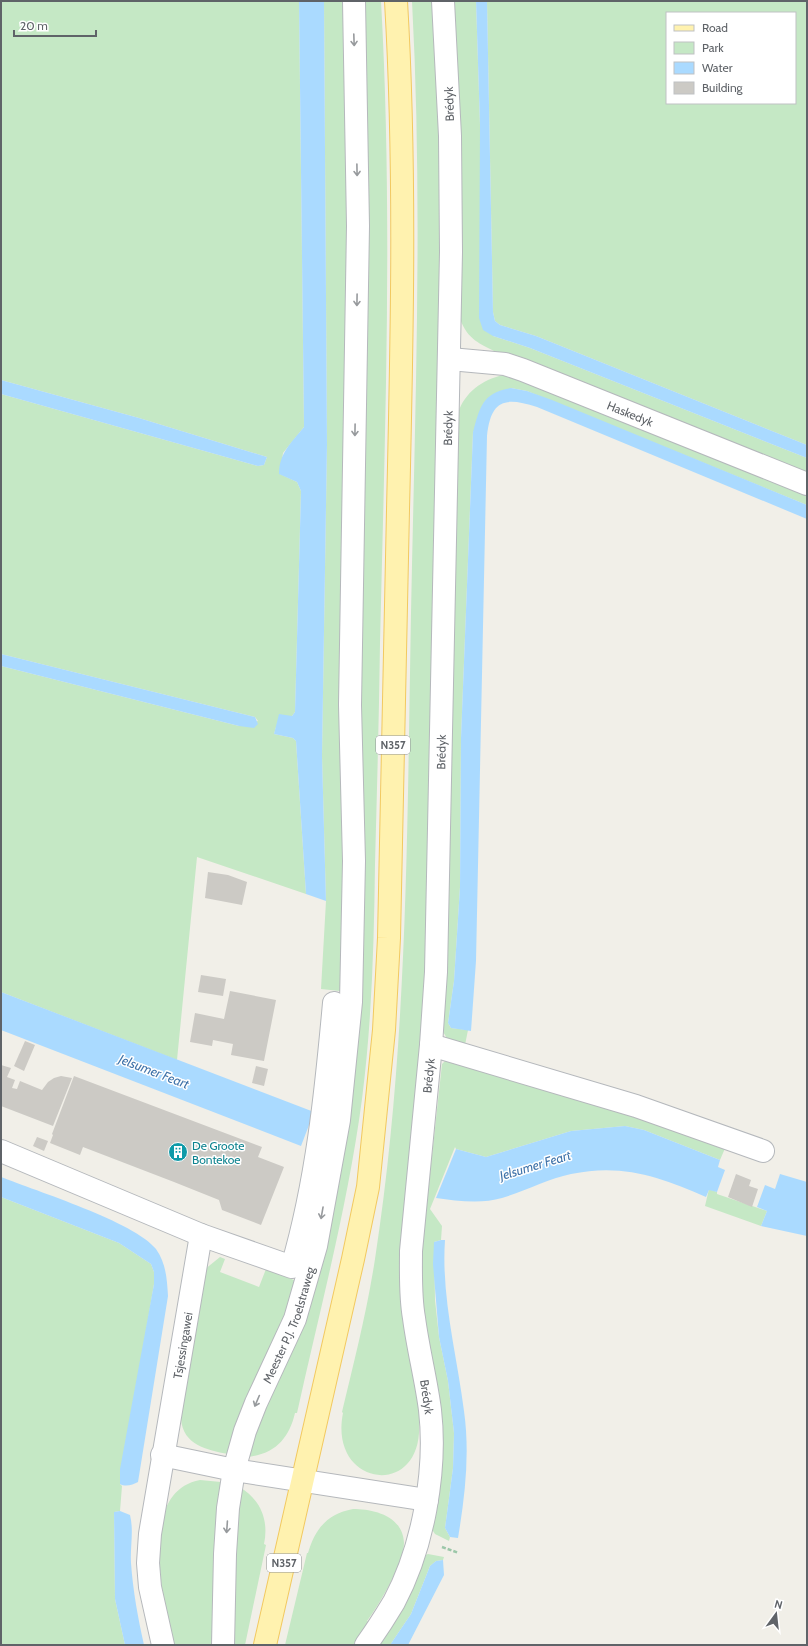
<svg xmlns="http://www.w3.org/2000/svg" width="808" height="1646" viewBox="0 0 808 1646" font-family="Cabin,sans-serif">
  <rect width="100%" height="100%" fill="#f1efe8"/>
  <!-- green -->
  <g fill="#c5e8c5" fill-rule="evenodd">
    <path d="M1 1H299L304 427 283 453 280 474 297 482 301 491 295 712 292 716 276 727 274 734 293 738 296 741 306 894 197 857 177 1060 1 992V666L239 726 258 721 255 717 1 654V394L258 466 264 465 267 457 139 418 1 380Z"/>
    <path d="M324 1H346L349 117 345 814 342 989 340 991 321 989 326 901 322 756 327 444Z"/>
    <path d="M361 1H381C393 215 385 429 380 643 379 717 377 790 375 864 374 942 372 1021 362 1099 348 1205 320 1309 297 1413H295C289 1439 274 1455 246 1457L312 1290 360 819Z"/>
    <path d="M412 1H435L440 136 441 311 424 1018 419 1405 421 1422H419C424 1500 328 1488 343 1413L342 1412C354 1362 367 1311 375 1259 408 1046 407 829 411 613 415 409 423 205 412 1Z"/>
    <path d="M454 1H476L480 125 493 336 530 348 807 458V475L498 353C479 343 468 340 460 319L459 140Z"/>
    <path d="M487 1H807V445L536 336 500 325 495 321 493 312ZM667 13H795V103H667Z"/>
    <path d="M503 375 525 380 807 492V505L527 391 511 388 473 432 461 738 460 887 454 981 448 1023 451 1028 468 1030 465 1045 448 1040 442 1030 458 413C465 392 482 380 503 375Z"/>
    <path d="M447 1059 463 1062 726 1146 720 1160 644 1130 625 1126 571 1131 486 1157 456 1149 455 1147 430 1209 442 1226 441 1240 434 1242 435 1300 439 1337 448 1381 454 1433 453 1468 445 1528 450 1537 449 1541 435 1534 431 1528 422 1266 423 1238 442 1064Z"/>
    <path d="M709 1189 717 1192V1194L767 1211 761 1226 705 1206Z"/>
    <path d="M1 1197 119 1243 151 1264 154 1272V1284L120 1484 122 1486 120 1511 114 1512 115 1599 125 1645H1Z"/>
    <path d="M220 1257 225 1259 220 1272 259 1287 266 1269 299 1282 228 1454C207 1450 183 1445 181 1419L204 1270Z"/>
    <path d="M200 1480 221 1482 216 1645H173C164 1602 136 1492 200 1480Z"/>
    <path d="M239 1487C261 1499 269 1521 264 1544L266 1545 245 1645H230Z"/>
    <path d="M353 1509C374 1509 403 1516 404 1543 404 1563 379 1605 367 1621L369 1622 353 1645H285L307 1553H308C315 1529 327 1514 353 1509Z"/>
    <path d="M428 1554 444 1557 443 1560 436 1561 430 1566 411 1614 390 1645H377L423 1556Z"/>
  </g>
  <!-- water -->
  <g fill="#aadaff">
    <path d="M299 1H324L327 444 322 756 326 901 306 894 296 741 293 738 274 734 279 714 292 716 295 712 301 491 297 482 279 474C279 453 292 442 304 427Z"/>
    <path d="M476 1H487L493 312 495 321 500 325 536 336 807 445V458L530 348 493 336 483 330 479 318 480 125Z"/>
    <path d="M1 380 139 418 267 457 264 465 258 466 1 394Z"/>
    <path d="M511 388 527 391 552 400 807 505V519L537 407C505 397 491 399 487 436L476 961 471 1031 451 1028 448 1023 454 981 460 887 461 738 473 432C480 407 482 393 511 388Z"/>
    <path d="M1 654 255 717 258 724 254 728 239 726 1 666Z"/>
    <path d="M1 992 314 1112 301 1146 1 1030Z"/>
    <path d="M625 1126 644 1130 720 1160 718 1167 725 1170 717 1192 709 1190 706 1197C661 1177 622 1163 571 1174 548 1179 525 1191 502 1198 482 1204 457 1201 436 1198L456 1149 486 1157 571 1131Z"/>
    <path d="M780 1174 807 1182V1236L761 1226 767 1211 757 1207 765 1185 775 1189Z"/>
    <path d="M1 1177C36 1191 135 1222 156 1249 166 1263 167 1279 168 1296L138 1482C133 1485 125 1487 120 1484V1469L154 1284V1272L151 1264 119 1243 1 1197Z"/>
    <path d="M441 1240H445C441 1297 457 1355 464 1411 470 1454 465 1496 458 1538L450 1537 445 1528 453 1468 454 1433 448 1381 439 1337 433 1264 434 1242Z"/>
    <path d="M120 1511 130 1515C134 1531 130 1547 131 1563 133 1591 138 1618 144 1645H125L115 1599 114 1512Z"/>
    <path d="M443 1560 444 1575 408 1645H390L411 1614 430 1566 436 1561Z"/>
  </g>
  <!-- building -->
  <g fill="#cccac5">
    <path d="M208 872 228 875 247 882 242 905 205 898Z"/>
    <path d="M201 975 226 979 223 996 198 992Z"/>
    <path d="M230 991 276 1000 264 1061 231 1055 233 1044 213 1040 212 1046 190 1042 195 1013 224 1019Z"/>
    <path d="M25 1041 35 1045 24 1071 14 1066Z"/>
    <path d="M1 1065 11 1068 7 1077 15 1080 12 1088 17 1089 20 1081 42 1090 48 1082 54 1078 61 1076 72 1078 53 1126 1 1106Z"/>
    <path d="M256 1066 268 1069 264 1086 252 1083Z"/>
    <path d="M74 1076 262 1147 258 1157 284 1167 261 1225 222 1210 219 1200 174 1182 83 1147 80 1155 50 1143 53 1135 52 1134Z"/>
    <path d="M37 1137 48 1141 44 1151 33 1146Z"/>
    <path d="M736 1174 751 1180 749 1186 758 1189 752 1207 728 1197Z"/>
  </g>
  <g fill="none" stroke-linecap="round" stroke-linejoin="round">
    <!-- minor casing -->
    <g stroke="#b5b8bc" stroke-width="24">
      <g id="minor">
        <path id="s1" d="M450 359 505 364 523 370 807 484"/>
        <path d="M431 1045 636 1106 763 1151"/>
        <path d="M1 1151 201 1235 292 1267C317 1181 326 1092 334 1003"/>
        <path d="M162 1455 234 1470 427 1500"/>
        <path id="s2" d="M163 1645 150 1587 148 1563 150 1534 201 1235"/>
        <path id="s3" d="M223 1645 225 1554 228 1508 234 1470 245 1431 256 1403 295 1319 316 1246 339 1120 351 1002 354 861 350 705 358 226 354 1"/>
        <path id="s4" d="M366 1645C376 1631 385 1617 394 1602 423 1548 437 1471 430 1410 426 1379 418 1349 414 1318 410 1296 411 1273 411 1251L431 1045 436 972 451 252 450 136 443 1"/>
      </g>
    </g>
    <!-- major casing -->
    <g stroke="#f2c960" stroke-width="24">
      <path id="major" d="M265 1645 353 1259 368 1187 384 1030 389 938C392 795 395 653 398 510 402 340 406 170 396 1"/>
    </g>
    <!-- path -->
    <path stroke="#9cc7a9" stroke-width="2.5" stroke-dasharray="4 2" stroke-linecap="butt" d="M442 1547 459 1553"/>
    <!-- minor -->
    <use href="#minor" stroke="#fff" stroke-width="22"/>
    <!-- major -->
    <use href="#major" stroke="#fff2af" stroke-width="22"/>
  </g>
  <!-- one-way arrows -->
  <defs><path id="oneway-shaft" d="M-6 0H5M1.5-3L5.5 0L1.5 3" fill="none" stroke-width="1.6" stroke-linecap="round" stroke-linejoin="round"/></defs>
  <g stroke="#979a9d">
    <use href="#oneway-shaft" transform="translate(354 40) rotate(88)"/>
    <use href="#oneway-shaft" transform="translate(357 170) rotate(89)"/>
    <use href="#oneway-shaft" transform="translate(357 300) rotate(91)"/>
    <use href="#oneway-shaft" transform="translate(355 430) rotate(91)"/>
    <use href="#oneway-shaft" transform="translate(322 1213) rotate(100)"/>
    <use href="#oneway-shaft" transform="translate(257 1401) rotate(113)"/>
    <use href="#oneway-shaft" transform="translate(227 1527) rotate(94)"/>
  </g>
  <!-- icons -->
  <defs>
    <g id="building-disc" transform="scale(1)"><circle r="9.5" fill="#0f9aa8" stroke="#fff"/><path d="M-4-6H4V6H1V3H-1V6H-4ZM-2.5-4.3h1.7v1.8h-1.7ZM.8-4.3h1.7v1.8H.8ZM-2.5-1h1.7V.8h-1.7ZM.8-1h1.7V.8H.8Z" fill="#fff"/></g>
  </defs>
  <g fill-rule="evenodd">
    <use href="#building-disc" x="178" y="1152"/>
  </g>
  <g text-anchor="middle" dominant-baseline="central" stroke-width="3" stroke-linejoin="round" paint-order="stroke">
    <!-- shield labels -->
    <g fill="#fff" stroke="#8f9295" stroke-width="1">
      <rect x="376" y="736" width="34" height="18" rx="3"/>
      <rect x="267" y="1554" width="34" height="18" rx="3"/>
    </g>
    <g font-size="11" font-weight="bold" fill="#5f6368">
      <text x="393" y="745">N357</text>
      <text x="284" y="1563">N357</text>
    </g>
    <!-- street labels -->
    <g font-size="12" fill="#5f6368" stroke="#fff">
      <text transform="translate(449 104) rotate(-92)">Brédyk</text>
      <text stroke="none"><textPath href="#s1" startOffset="190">Haskedyk</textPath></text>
      <text stroke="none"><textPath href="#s4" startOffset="1234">Brédyk</textPath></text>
      <text stroke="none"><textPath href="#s4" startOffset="910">Brédyk</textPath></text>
      <text stroke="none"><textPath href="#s4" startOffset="586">Brédyk</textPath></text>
      <text stroke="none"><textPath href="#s3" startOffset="331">Meester P.J. Troelstraweg</textPath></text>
      <text stroke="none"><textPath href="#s2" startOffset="304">Tsjessingawei</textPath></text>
      <text transform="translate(427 1397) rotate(82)">Brédyk</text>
    </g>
    <!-- culture labels -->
    <g font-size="12" fill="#0d838f" stroke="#fff" text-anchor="start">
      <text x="192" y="1145">De Groote<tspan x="192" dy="14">Bontekoe</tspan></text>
    </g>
    <!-- water labels -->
    <g font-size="13" font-style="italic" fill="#4174aa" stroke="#fff">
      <text transform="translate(154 1071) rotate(21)">Jelsumer Feart</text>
      <text transform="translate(535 1165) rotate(-17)">Jelsumer Feart</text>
    </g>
  </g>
  <!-- border -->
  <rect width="808" height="1646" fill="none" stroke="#5f6368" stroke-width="4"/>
  <!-- legend -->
  <rect x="666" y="12" width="130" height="92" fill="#ffffff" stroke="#bfc1c3"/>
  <rect x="674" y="25" width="20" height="6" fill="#fff2af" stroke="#bfc1c3"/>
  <text x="702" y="32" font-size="12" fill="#5f6368">Road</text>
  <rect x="674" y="42" width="20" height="12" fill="#c5e8c5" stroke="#bfc1c3"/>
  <text x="702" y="52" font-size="12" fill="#5f6368">Park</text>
  <rect x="674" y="62" width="20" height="12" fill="#aadaff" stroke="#bfc1c3"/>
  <text x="702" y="72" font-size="12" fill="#5f6368">Water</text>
  <rect x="674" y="82" width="20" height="12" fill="#cccac5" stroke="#bfc1c3"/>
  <text x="702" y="92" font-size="12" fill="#5f6368">Building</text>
  <!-- north arrow -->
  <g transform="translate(776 1614) rotate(15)" stroke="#ffffff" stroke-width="3" paint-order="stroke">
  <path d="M0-3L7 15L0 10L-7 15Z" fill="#5f6368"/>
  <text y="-6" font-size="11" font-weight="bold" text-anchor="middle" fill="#5f6368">N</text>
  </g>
  <!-- scale -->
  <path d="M14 30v6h82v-6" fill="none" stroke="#5f6368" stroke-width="2"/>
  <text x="20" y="30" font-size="12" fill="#5f6368" stroke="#ffffff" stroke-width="3" paint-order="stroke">20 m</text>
</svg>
